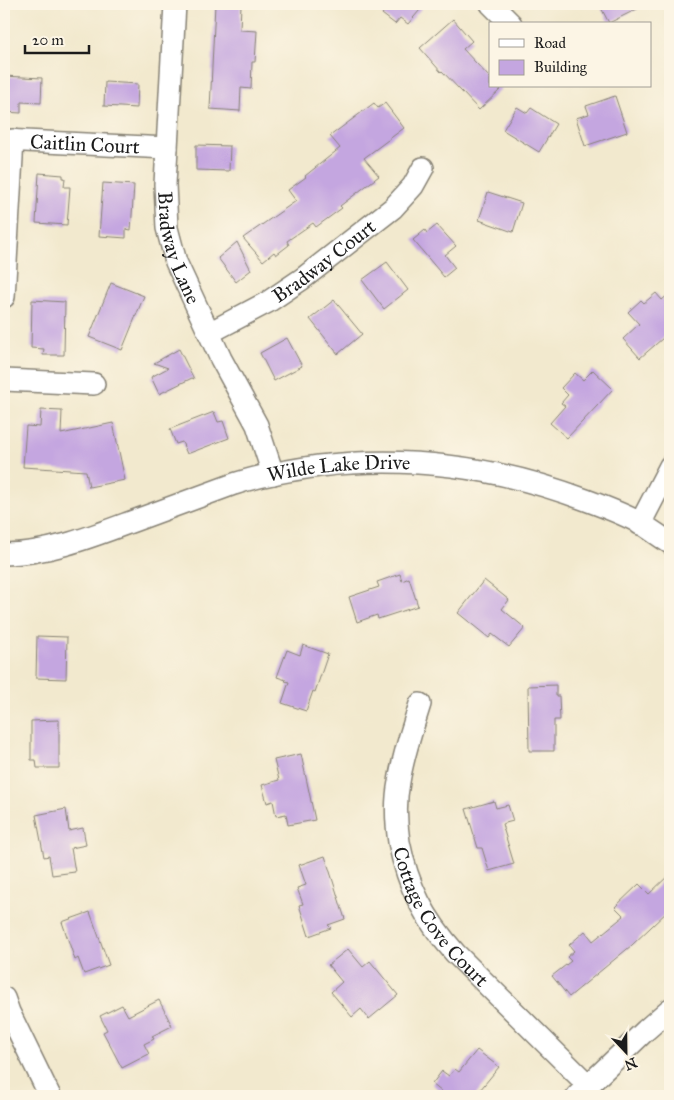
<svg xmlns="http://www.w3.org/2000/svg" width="674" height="1100" viewBox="0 0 674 1100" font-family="'IM FELL Great Primer',serif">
  <rect width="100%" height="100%" fill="#fcf5e5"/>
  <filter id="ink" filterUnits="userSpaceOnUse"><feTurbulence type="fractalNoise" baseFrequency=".02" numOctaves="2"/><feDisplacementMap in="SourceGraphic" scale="10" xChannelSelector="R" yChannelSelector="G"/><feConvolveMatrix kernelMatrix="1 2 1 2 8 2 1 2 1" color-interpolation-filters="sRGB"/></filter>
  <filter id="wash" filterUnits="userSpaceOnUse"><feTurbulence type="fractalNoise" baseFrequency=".0096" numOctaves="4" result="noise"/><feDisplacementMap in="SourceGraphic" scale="20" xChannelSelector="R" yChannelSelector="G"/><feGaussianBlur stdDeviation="1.12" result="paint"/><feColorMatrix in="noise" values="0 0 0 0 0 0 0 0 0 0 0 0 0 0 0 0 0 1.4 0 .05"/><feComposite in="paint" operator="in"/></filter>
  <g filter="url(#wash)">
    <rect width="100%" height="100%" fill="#f2e9ce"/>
    <g id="blocks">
      <!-- building -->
      <g fill="#c4a6e0">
        <path d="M215 4H241L240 30 257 31 255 62H252L251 89 241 88 240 111 210 109Z"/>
        <path d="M382 4H425L408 24 400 18 395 24 382 14 387 8Z"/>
        <path d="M599 4H647L609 23Z"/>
        <path d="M453 19 472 41 463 49 490 78V86H498L501 89 479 110 442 71 441 72 420 48Z"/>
        <path d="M4 76 42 78 41 103 21 102V113L4 112Z"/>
        <path d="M105 82 138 84 137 108 104 106Z"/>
        <path d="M615 96 627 132 585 146 576 118 589 114 586 106Z"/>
        <path d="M374 103 378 108 385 103 404 128 364 158 379 176 340 206 342 208 316 227 313 223 287 241 289 245 276 255 274 252 263 261 243 238 296 201 288 190 306 177 305 176 340 148 330 136Z"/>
        <path d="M517 107 527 113 531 108 556 124 539 152 503 130Z"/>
        <path d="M196 145 230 146 229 171 196 170Z"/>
        <path d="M39 173 63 175V178H65L64 187H70L67 225 36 223Z"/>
        <path d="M103 183 134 185 131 230 126 229V238L99 236Z"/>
        <path d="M488 192 522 203 513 232 479 220Z"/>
        <path d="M437 225 456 246 445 255 455 268 444 277 413 240 425 230 427 233Z"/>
        <path d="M237 242 251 270 236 282 218 258Z"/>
        <path d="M387 262 408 290 384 309 362 280Z"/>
        <path d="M111 283 144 296 122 350 89 337Z"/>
        <path d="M656 293 662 300 670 293V332L640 358 623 339 639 324 628 312 641 300 644 303Z"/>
        <path d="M32 300 65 302 64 355H43L44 349 31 348Z"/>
        <path d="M334 300 362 334 338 354 310 319Z"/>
        <path d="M287 338 302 366 274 381 260 353Z"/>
        <path d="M179 349 194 379 192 378 159 394 151 377 168 368 154 363Z"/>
        <path d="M593 370 613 389 567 438 550 423 565 406 561 403 568 395 561 388 575 373 583 380Z"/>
        <path d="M41 410 62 411 61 434 113 423 125 480 89 487 86 471 23 467 26 426 40 427Z"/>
        <path d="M214 412 218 422 223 421 229 438 187 454 182 442 176 444 170 429Z"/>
        <path d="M400 574 402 581 409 578 418 606 378 619 377 615 357 622 349 597 379 587 377 582Z"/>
        <path d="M484 580 509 600 502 609 525 628 509 647 492 634 489 638 458 613Z"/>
        <path d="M37 636 67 637 66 679 36 678Z"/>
        <path d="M303 645 328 654 315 692 313 691 306 711 282 703 289 682 285 681 286 680 277 677 287 650 300 655Z"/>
        <path d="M556 685V696H559L560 720H554V751H529L528 686Z"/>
        <path d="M59 720V768H37L36 760H31V721Z"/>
        <path d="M301 754 315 820 288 825 286 814 276 816 273 801 267 803 262 785 279 780 274 760Z"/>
        <path d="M494 801 496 808 508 805 513 821 502 824 514 864 489 871 482 848H478L466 809Z"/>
        <path d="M66 809 69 831 83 828 86 845 71 848 75 872 52 875 49 856 44 857 36 815Z"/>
        <path d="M325 856 345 919 328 925 331 928 309 936 299 905 303 904 297 888 306 885 299 865Z"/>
        <path d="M670 874V909L632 945 569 997 552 976 571 961 567 957 574 951 569 945 585 931 593 941 624 916 615 907 639 884 649 894Z"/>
        <path d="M90 912 109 965 84 974 78 958 75 960 62 922Z"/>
        <path d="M348 949 363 967 370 961 398 995 369 1019 361 1009 352 1017 331 992 342 982 328 965Z"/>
        <path d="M159 1000 172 1026 152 1036 154 1039 144 1044 149 1054 122 1068 103 1032 107 1030 100 1016 122 1005 128 1016Z"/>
        <path d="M477 1050 499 1067 475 1096H447L432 1084 442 1071 449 1076 455 1069 459 1072Z"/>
      </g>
    </g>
  </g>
  <g filter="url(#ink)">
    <use href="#blocks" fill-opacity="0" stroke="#878275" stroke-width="1"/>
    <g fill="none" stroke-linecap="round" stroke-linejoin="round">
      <!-- minor casing -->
      <g stroke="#878275" stroke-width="24">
        <g id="minor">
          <path id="s1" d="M175 4 165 184 167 228 176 262 221 359 257 425 273 474"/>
          <path d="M491 4 511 24"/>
          <path id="s2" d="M4 140 167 148"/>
          <path d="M4 297 13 140"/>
          <path id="s3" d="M209 333 268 302 302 279 393 208 413 186 423 168"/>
          <path d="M4 380 94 384"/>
          <path d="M640 524 670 466"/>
          <path id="s4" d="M4 554C46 554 88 538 128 523 163 510 199 497 234 484 261 475 290 470 319 466 412 455 499 467 586 500 605 507 624 514 642 524 651 530 661 537 670 543"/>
          <path id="s5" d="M420 704C412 730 403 755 399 782 395 802 396 822 399 842 408 888 425 919 455 953L588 1085"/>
          <path d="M4 998 9 1012 50 1096"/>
          <path d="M577 1096 646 1030 670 1009"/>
        </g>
      </g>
      <!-- minor -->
      <use href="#minor" stroke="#fff" stroke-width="21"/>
    </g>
  </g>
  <g text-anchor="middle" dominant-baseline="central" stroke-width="4" stroke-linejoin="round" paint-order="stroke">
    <!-- street labels -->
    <g font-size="20" fill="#1c1c1c" stroke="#fcf5e5">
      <text stroke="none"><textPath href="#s2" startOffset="81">Caitlin Court</textPath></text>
      <text stroke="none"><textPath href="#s1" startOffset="246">Bradway Lane</textPath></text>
      <text stroke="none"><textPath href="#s3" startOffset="136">Bradway Court</textPath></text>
      <text stroke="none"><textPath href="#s4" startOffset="348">Wilde Lake Drive</textPath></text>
      <text stroke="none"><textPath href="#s5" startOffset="228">Cottage Cove Court</textPath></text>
    </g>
  </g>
  <!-- margin -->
  <rect width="674" height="1100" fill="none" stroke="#fcf5e5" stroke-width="20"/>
  <!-- legend -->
  <rect x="489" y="22" width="162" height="65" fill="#fcf5e5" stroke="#a29e95"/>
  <rect x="499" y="39" width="25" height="8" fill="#ffffff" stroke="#a29e95"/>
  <text x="534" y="48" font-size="15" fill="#1c1c1c">Road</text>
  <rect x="499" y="60" width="25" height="15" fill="#c4a6e0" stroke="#a29e95"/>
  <text x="534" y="72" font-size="15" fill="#1c1c1c">Building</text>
  <!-- north arrow -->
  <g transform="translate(626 1052) rotate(158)" stroke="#fcf5e5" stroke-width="4" paint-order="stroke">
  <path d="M0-4L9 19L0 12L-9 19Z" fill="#1c1c1c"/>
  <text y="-8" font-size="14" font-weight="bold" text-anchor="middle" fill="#1c1c1c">N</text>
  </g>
  <!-- scale -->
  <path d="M25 45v8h64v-8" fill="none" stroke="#1c1c1c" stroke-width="2.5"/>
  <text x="32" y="45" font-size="15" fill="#1c1c1c" stroke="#fcf5e5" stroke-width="4" paint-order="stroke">20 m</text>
</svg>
